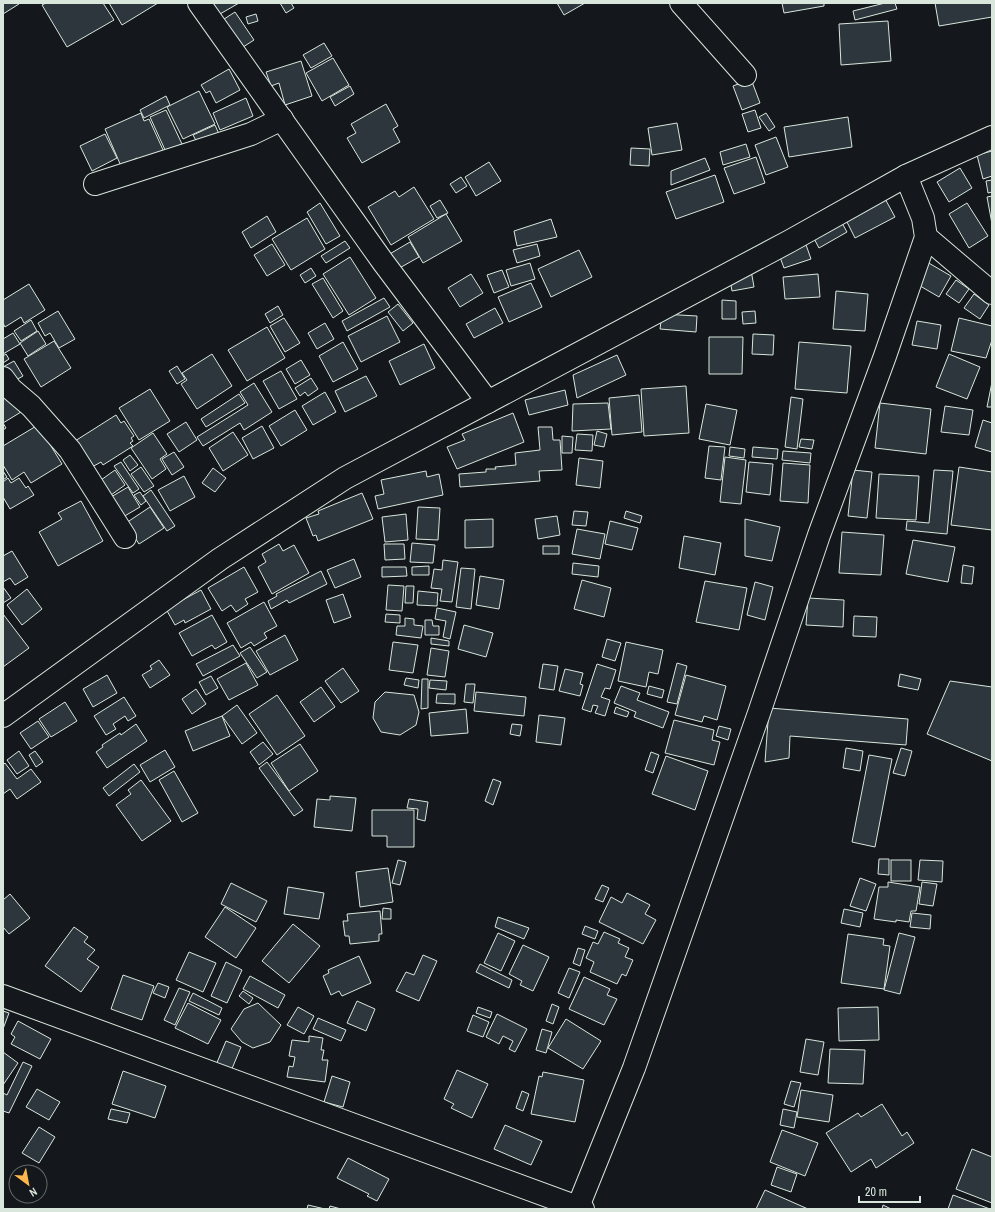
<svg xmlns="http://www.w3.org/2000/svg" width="995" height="1212" viewBox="0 0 995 1212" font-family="'Archivo Narrow',sans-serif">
  <rect width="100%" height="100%" fill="#14181c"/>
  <!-- building -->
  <g fill="#2c363c" stroke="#d8e6dc">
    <path d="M3 3H18L19 4 3 14Z"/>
    <path d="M46 3H103L114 20 67 47 42 5Z"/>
    <path d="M109 3H158L122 25Z"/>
    <path d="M213 3H239L220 14Z"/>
    <path d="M280 3H291L294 8 286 13Z"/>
    <path d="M557 3H585L564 15Z"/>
    <path d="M782 3H824V6L784 13Z"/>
    <path d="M885 3H895L897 9 855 20 853 11Z"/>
    <path d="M935 3H992V17L939 26Z"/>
    <path d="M235 12 254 40 240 49 221 21Z"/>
    <path d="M256 14 258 21 248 24 246 17Z"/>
    <path d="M888 21 891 61 841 65 839 24Z"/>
    <path d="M324 43 332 56 311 68 303 55Z"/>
    <path d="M333 58 349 85 322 101 306 73Z"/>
    <path d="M301 61 312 96 285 105 279 83 271 86 266 72Z"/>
    <path d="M229 69 240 90 216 103 210 91 206 93 201 85Z"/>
    <path d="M751 79 760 103 742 110 733 86Z"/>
    <path d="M350 86 354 94 335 106 330 97Z"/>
    <path d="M199 91 215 124 183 139 167 107Z"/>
    <path d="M166 96 170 105 144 118 140 110Z"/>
    <path d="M246 98 253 116 220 130 213 113Z"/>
    <path d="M386 104 398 126 393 129 400 142 362 163 347 138 356 133 351 124Z"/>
    <path d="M166 110 182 144 166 152 150 117Z"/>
    <path d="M755 110 761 128 748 132 742 114Z"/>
    <path d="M141 113 144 121 149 119 164 152 139 163 137 158 121 166 105 129Z"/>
    <path d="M766 113 775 127 769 131 759 117Z"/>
    <path d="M848 117 852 147 789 157 784 127Z"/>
    <path d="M677 123 682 150 652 155 648 128Z"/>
    <path d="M215 125 219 134 198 144 193 135Z"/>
    <path d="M105 134 117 158 92 171 80 146Z"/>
    <path d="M776 137 788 167 766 175 755 145Z"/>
    <path d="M746 144 750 157 723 165 720 152Z"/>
    <path d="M631 148 650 149 649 166 630 165Z"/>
    <path d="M992 151V176L983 179 977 155Z"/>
    <path d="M756 157 765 183 734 194 724 168Z"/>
    <path d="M705 158 710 170 671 185V171Z"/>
    <path d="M489 162 501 181 476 196 465 177Z"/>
    <path d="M960 168 972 188 949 202 937 182Z"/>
    <path d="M715 175 724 202 676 219 666 192Z"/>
    <path d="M461 177 467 186 456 193 450 184Z"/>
    <path d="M992 180V192L988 193 986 181Z"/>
    <path d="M414 187 434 219 391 245 368 207 395 191 399 197Z"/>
    <path d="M883 195 895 217 855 238 844 216Z"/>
    <path d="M992 196V224L987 197Z"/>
    <path d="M440 200 448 213 437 218 430 206Z"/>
    <path d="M320 203 340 236 326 244 307 212Z"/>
    <path d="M967 203 988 236 969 248 949 214Z"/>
    <path d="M446 214 462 241 423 263 408 237Z"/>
    <path d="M267 216 276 232 251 248 242 232Z"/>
    <path d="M838 216 847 232 819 248 810 231Z"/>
    <path d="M307 218 325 249 291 270 272 239Z"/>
    <path d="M551 219 557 237 517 246 514 231Z"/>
    <path d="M804 239 811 259 784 268 777 249Z"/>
    <path d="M345 241 350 248 326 263 321 256Z"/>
    <path d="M410 242 419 257 396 270 388 255Z"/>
    <path d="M272 244 285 265 267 276 254 255Z"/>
    <path d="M537 244 540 256 517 263 513 250Z"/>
    <path d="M579 250 592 277 551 297 538 269Z"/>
    <path d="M350 257 376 298 349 315 323 274Z"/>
    <path d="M927 262 951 276 939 297 915 283Z"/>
    <path d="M530 263 535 279 511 286 506 270Z"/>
    <path d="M311 268 316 276 305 283 300 275Z"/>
    <path d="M502 270 509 287 494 293 487 275Z"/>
    <path d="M751 270 754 287 732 291 729 274Z"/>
    <path d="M471 274 483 293 460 307 448 288Z"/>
    <path d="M818 274 820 297 785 299 783 277Z"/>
    <path d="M323 278 343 311 333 318 312 284Z"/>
    <path d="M956 280 969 289 959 303 946 294Z"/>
    <path d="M531 283 542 307 509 322 498 297Z"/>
    <path d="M29 284 45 310 24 323 21 317 5 327 3 323V300Z"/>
    <path d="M836 291 868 294 865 331 833 329Z"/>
    <path d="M974 294 989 305 980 319 964 308Z"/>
    <path d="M384 298 390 307 347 331 342 321Z"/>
    <path d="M722 300 736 301V319H722Z"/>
    <path d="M398 304 413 323 403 331 388 312Z"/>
    <path d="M278 306 283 315 270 323 265 314Z"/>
    <path d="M495 308 503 323 474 338 466 324Z"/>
    <path d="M58 311 75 339 59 348 50 333 45 336 38 323Z"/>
    <path d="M755 311 756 323 743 324 742 312Z"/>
    <path d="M662 314 697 316 696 332 660 329Z"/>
    <path d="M387 316 400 342 361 362 348 336Z"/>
    <path d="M284 318 300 343 285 352 270 326Z"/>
    <path d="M959 318 992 326V340L986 358 951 351Z"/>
    <path d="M31 320 37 331 21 341 14 331Z"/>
    <path d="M917 321 941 325 937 349 912 345Z"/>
    <path d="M325 323 334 339 317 349 308 333Z"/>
    <path d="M267 327 285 358 247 381 228 350Z"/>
    <path d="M38 331 46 344 28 356 20 343Z"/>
    <path d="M13 333 20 344 3 354V339Z"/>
    <path d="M753 334 774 335 773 355 752 354Z"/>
    <path d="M709 337H743L742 374H709Z"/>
    <path d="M54 341 71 368 41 387 24 359Z"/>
    <path d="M343 342 358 369 333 382 319 356Z"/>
    <path d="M799 342 851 346 847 393 795 389Z"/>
    <path d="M424 344 435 368 400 385 389 361Z"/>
    <path d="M6 354 9 359 3 363V356Z"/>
    <path d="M212 354 232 386 197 409 181 384 187 380 182 373Z"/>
    <path d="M949 354 980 367 967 399 936 387Z"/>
    <path d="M617 355 626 375 577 398 573 375Z"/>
    <path d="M301 360 310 375 295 384 286 369Z"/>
    <path d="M14 361 23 376 11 383 3 369V367Z"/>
    <path d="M177 366 185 379 177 384 169 371Z"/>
    <path d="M281 371 297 399 279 409 263 381Z"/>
    <path d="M366 376 377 396 345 412 335 391Z"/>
    <path d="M311 378 318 389 308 396 305 392 300 396 295 388Z"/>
    <path d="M992 382V407H987Z"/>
    <path d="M3 383 21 412 3 423 6 428 3 430Z"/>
    <path d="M254 383 272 412 244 430 240 423 203 446 197 437 248 405 240 392Z"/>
    <path d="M686 386 689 433 644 436 641 389Z"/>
    <path d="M150 389 170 421 139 440 119 408Z"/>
    <path d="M565 390 568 405 529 415 525 400Z"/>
    <path d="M325 392 336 412 313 425 302 406Z"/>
    <path d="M239 394 245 403 206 427 201 419Z"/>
    <path d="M639 395 642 432 612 435 609 398Z"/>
    <path d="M791 397 803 399 797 449 785 447Z"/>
    <path d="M608 403 611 429 572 431 573 404Z"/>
    <path d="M880 403 931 409 926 454 875 448Z"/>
    <path d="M706 404 737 410 730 445 699 439Z"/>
    <path d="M945 406 973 410 969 435 941 432Z"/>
    <path d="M295 410 307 430 281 446 269 426Z"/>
    <path d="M513 413 524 442 457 469 447 447 465 440 462 434Z"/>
    <path d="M116 415 121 423 124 421 134 436 131 438 133 441 130 443 133 446 103 465 101 462 92 467 75 441Z"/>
    <path d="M983 420 992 423V452L975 447Z"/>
    <path d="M186 422 197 440 179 452 167 434Z"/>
    <path d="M38 425 62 464 31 483 24 472 12 480 3 465V446Z"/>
    <path d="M262 426 274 448 253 459 242 438Z"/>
    <path d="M538 427H552L553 440H560L562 470 539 471 540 481 460 487 459 474 486 472V469H496L495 467 516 465 515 453 540 450Z"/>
    <path d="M597 431 607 434 604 447 594 445Z"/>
    <path d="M233 432 248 455 223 471 209 448Z"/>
    <path d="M153 433 167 454 160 459 166 469 152 479 131 448Z"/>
    <path d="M577 434 593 435 592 451 575 450Z"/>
    <path d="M562 436 573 437 572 453H562Z"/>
    <path d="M801 439 814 440 812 449 799 447Z"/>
    <path d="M709 446 725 447 721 480 705 478Z"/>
    <path d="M730 447 745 449 744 458 729 456Z"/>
    <path d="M753 447 778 449 777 459 752 457Z"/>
    <path d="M783 451 811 453 810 463 782 460Z"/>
    <path d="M174 452 184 467 172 475 162 459Z"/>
    <path d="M130 455 138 465 130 471 123 460Z"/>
    <path d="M725 457 746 460 741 504 720 502Z"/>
    <path d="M579 458 603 461 600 488 576 485Z"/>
    <path d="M121 462 139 489 133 493 114 466Z"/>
    <path d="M749 462 773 464 770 495 746 492Z"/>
    <path d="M783 463 810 465 808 503 780 501Z"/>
    <path d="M141 467 154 486 144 492 131 474Z"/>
    <path d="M959 467 992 472V530L951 525Z"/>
    <path d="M213 468 226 478 215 492 202 483Z"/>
    <path d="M115 470 125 485 111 495 101 480Z"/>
    <path d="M853 470 872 472 867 518 848 516Z"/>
    <path d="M934 470 953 471 947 534 906 530 907 521 929 523Z"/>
    <path d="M3 471 7 477 3 480Z"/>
    <path d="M426 471 427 477 439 474 443 495 378 509 375 496 384 494 381 480Z"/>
    <path d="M879 474 919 476 916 520 876 518Z"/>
    <path d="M184 476 195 497 170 511 158 490Z"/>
    <path d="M8 478 11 483 19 478 26 488 28 486 34 495 10 509 3 497V482Z"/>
    <path d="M128 487 140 507 123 517 111 497Z"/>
    <path d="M151 490 175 526 167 531 143 496Z"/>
    <path d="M140 492 146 501 141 505 134 495Z"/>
    <path d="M362 493 373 519 318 541 316 535 313 536 306 518 319 514 318 511Z"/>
    <path d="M81 501 103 541 58 566 39 532 62 519 58 513Z"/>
    <path d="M150 507 164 528 139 544 126 523Z"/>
    <path d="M418 507 440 508 438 540 416 539Z"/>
    <path d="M574 511 588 512 586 526 572 525Z"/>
    <path d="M626 511 642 516 640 523 624 518Z"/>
    <path d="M406 514 408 540 385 542 382 517Z"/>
    <path d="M557 516 560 535 538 539 535 519Z"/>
    <path d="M493 519V547L465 548V520Z"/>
    <path d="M745 519 780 527 772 561 745 556Z"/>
    <path d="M610 521 638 528 632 550 605 544Z"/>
    <path d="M577 529 605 534 600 559 572 554Z"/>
    <path d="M842 532 884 535 881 575 839 573Z"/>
    <path d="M684 536 721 543 715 575 679 568Z"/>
    <path d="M913 540 955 547 948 582 906 574Z"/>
    <path d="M412 543 435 545 433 563 410 562Z"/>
    <path d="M279 544 283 551 294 545 309 573 272 594 258 567 266 562 262 554Z"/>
    <path d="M384 544H404L405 559 385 560Z"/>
    <rect x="543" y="546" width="16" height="8"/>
    <path d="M12 551 28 577 15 585 10 578 3 582V556Z"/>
    <path d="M354 559 361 577 335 588 327 570Z"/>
    <path d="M443 560 458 562 452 602 440 601 442 589 431 588 434 569 442 570Z"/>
    <path d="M573 563 599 566 598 577 572 574Z"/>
    <path d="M963 565 974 567 972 584 961 583Z"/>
    <path d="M429 566V575H412V567Z"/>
    <path d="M244 567 258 592 245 599 248 604 236 612 231 605 222 611 208 588Z"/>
    <path d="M382 567H406L407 576 382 577Z"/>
    <path d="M461 568 475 569 471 609 456 607Z"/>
    <path d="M321 571 327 584 289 603 287 600 271 609 268 601 277 596 276 594Z"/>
    <path d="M480 576 504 580 499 609 476 605Z"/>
    <path d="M582 580 611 588 604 617 574 609Z"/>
    <path d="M705 581 747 588 739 630 696 622Z"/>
    <path d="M755 582 773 587 765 620 747 615Z"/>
    <path d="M388 585 404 586 402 611 386 610Z"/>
    <path d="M406 586H414L413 603H405Z"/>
    <path d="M3 587 11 598 3 603Z"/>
    <path d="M27 589 42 609 22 625 7 605Z"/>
    <path d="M201 590 211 609 185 623 184 620 175 625 166 609Z"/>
    <path d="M418 591 438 593 437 606 417 605Z"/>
    <path d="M343 594 351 617 334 623 326 600Z"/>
    <path d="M808 598 844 600 843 627 806 625Z"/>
    <path d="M264 602 277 626 264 633 267 638 254 646 251 642 241 648 227 623Z"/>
    <path d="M437 608 456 612 450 639 443 637 446 621 435 619Z"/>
    <path d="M3 614 29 648 3 667Z"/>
    <path d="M386 614 400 615V623L385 622Z"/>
    <path d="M212 615 227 642 215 649 212 645 192 656 179 633Z"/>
    <path d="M854 616 877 617 876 637 853 636Z"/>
    <path d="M405 618 414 619V625L423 626 421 638 396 635 397 626H405Z"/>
    <path d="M425 620H432L433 626H439V635H425Z"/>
    <path d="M464 625 493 633 486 657 458 649Z"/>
    <path d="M285 635 298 660 270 675 256 651Z"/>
    <path d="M431 638 449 641V646L431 644Z"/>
    <path d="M607 639 621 643 615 661 602 657Z"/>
    <path d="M393 642 418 645 413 673 389 670Z"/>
    <path d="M626 642 663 650 658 674 649 672 646 687 618 681Z"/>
    <path d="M233 645 240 656 203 676 196 664Z"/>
    <path d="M250 647 267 672 257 678 240 653Z"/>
    <path d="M431 648 449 651 445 677 427 675Z"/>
    <path d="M159 660 170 675 150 688 142 675 152 669 150 666Z"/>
    <path d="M246 663 258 685 229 700 217 679Z"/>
    <path d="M677 663 687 666 677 704 667 702Z"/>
    <path d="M543 664 558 666 554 690 539 688Z"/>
    <path d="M597 664 616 670 610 689 605 688 601 697 610 700 605 716 595 713 598 706 593 705 591 712 582 709Z"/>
    <path d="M343 668 359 691 341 703 325 681Z"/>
    <path d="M565 669 583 673 580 684 583 685 580 696 559 691Z"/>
    <path d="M900 674 921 679 918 690 898 686Z"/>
    <path d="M107 675 117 693 93 707 83 689Z"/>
    <path d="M686 675 726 686 717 720 704 716 702 722 675 715Z"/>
    <path d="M211 676 218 688 206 695 199 682Z"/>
    <path d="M406 678 419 680 418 688 404 685Z"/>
    <path d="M422 679H428V708L421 709Z"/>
    <path d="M430 680 447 681 446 690 429 688Z"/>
    <path d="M950 681 992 687V761L927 734Z"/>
    <path d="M466 684H475L473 703 464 702Z"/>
    <path d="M621 686 640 693 637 700 669 712 663 728 634 717 636 712 614 703Z"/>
    <path d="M649 686 664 690 662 698 647 694Z"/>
    <path d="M321 687 335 707 314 722 300 702Z"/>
    <path d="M196 689 206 704 192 714 182 699Z"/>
    <path d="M385 692 414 695 419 712 416 725 400 735 381 732 373 718 375 702Z"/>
    <path d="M476 692 526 697 524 716 474 711Z"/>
    <path d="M437 694H455V704L436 703Z"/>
    <path d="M277 695 305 736 277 755 249 714Z"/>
    <path d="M124 697 136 716 128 721 125 716 113 724 116 729 106 735 94 716Z"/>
    <path d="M65 702 77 721 51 737 39 719Z"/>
    <path d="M237 705 257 733 242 744 222 716Z"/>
    <path d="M616 707 629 712 627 717 614 713Z"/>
    <path d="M769 708 908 719 906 745 790 736 789 758 765 762Z"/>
    <path d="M466 709 468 733 431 736 429 713Z"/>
    <path d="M539 715 565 718 561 745 536 742Z"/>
    <path d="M222 716 230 736 193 751 185 731Z"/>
    <path d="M674 720 714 730 712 740 720 742 714 765 665 753Z"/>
    <path d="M38 721 49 737 31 749 20 733Z"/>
    <path d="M136 724 147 741 107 768 96 752 103 747 102 745 120 733 121 735Z"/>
    <path d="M512 724 522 725 520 736 510 734Z"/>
    <path d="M719 726 731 729 728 740 716 736Z"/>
    <path d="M263 742 273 754 259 765 250 752Z"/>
    <path d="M300 744 318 771 289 791 271 763Z"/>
    <path d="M846 748 863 751 860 771 843 768Z"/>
    <path d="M901 748 912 751 905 776 893 773Z"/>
    <path d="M165 750 175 767 150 782 140 765Z"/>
    <path d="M19 751 29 766 17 774 7 760Z"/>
    <path d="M35 751 43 762 36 767 29 755Z"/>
    <path d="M651 752 659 755 653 773 645 770Z"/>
    <path d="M869 755 892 759 875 847 852 842Z"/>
    <path d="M666 756 708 771 695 810 652 794Z"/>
    <path d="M267 762 303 810 294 816 259 768Z"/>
    <path d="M5 763 17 779 31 769 41 782 17 799 10 789 3 794V765Z"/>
    <path d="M134 764 140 772 109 796 103 788Z"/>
    <path d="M174 771 198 813 182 822 159 780Z"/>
    <path d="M493 779 501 782 493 805 485 801Z"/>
    <path d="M141 780 171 821 142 841 116 805 131 794 128 790Z"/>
    <path d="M330 796 356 798 352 831 314 827 317 799 330 800Z"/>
    <path d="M409 799 428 802 425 821 417 819 418 809 407 808Z"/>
    <path d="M372 810H414V847H387V836H372Z"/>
    <path d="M879 859H889V875L878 874Z"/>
    <path d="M398 860 406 862 400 885 392 883Z"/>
    <rect x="891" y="860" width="20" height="21"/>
    <path d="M920 860 943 861 942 882 918 880Z"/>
    <path d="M388 868 393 902 360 907 356 872Z"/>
    <path d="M860 878 876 884 866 911 850 906Z"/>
    <path d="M888 882 920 887 916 911H911L909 922 896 920V922L874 919 879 887H888Z"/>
    <path d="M922 882 937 884 933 906 919 904Z"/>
    <path d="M231 883 267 901 256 922 221 904Z"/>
    <path d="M602 885 609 888 603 902 595 899Z"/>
    <path d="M288 887 324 893 319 919 284 914Z"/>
    <path d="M627 893 650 905 645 914 656 920 643 944 599 922 611 897 622 903Z"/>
    <path d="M10 894 30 918 9 934 3 927V900Z"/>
    <path d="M225 907 256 928 236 958 205 937Z"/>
    <path d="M383 908 391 909V919H382Z"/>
    <path d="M844 909 863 913 860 927 841 923Z"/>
    <path d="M380 911 382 934H379V941L350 944 349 936H345L343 921H348L347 914Z"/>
    <path d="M912 913 931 915 930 929 910 927Z"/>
    <path d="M498 917 529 928 524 939 495 927Z"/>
    <path d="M293 924 320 946 289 983 262 961Z"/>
    <path d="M585 926 598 931 595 939 582 934Z"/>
    <path d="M74 927 88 937 84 942 95 950 87 959 99 967 81 992 45 966Z"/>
    <path d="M604 932 620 939 618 943 629 948 625 957 633 960 626 976 622 974 617 984 590 972 594 962 586 958 593 942 598 944Z"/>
    <path d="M498 933 515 941 501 971 484 963Z"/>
    <path d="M899 933 915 937 900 994 884 990Z"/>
    <path d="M848 934 884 939 883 945 890 946 884 989 841 983Z"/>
    <path d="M523 945 549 957 533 991 520 985 522 981 509 974Z"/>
    <path d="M578 948 585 950 580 966 573 963Z"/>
    <path d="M189 952 216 963 203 992 176 980Z"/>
    <path d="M423 955 437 961 419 1001 396 991 406 972 414 975Z"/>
    <path d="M359 956 371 983 342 996 339 991 331 995 323 976 329 973 328 970Z"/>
    <path d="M226 962 242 970 227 1003 211 996Z"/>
    <path d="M480 964 512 980 509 988 476 972Z"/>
    <path d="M569 968 580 972 569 998 558 993Z"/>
    <path d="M123 975 154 986 142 1020 111 1009Z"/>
    <path d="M250 976 285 995 278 1008 243 989Z"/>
    <path d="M584 977 610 989 607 995 617 999 604 1025 569 1009Z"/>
    <path d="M158 983 169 987 165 998 153 993Z"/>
    <path d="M179 988 190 992 175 1025 164 1020Z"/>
    <path d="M243 991 253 998 249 1004 239 996Z"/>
    <path d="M193 993 222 1008 219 1015 189 1001Z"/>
    <path d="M357 1001 375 1009 366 1031 347 1023Z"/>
    <path d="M188 1003 221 1020 208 1044 175 1028Z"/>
    <path d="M258 1003 281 1025 270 1042 253 1048 242 1042 231 1029 244 1009Z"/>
    <path d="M552 1004 559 1007 553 1024 546 1021Z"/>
    <path d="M298 1007 314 1016 304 1034 287 1025Z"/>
    <path d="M478 1007 492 1012 490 1018 476 1013Z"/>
    <path d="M878 1007 879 1040 839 1041 838 1008Z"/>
    <path d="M3 1011 9 1013 3 1029Z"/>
    <path d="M497 1014 527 1029 515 1052 509 1049 513 1041 503 1036 499 1044 486 1037Z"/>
    <path d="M473 1015 489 1022 483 1037 467 1031Z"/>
    <path d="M318 1018 346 1030 341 1041 313 1029Z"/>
    <path d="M566 1019 601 1041 583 1069 548 1048Z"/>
    <path d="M18 1021 51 1039 40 1059 11 1044 15 1037 11 1034Z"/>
    <path d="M542 1029 552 1032 546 1053 536 1050Z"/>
    <path d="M309 1036 323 1038 321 1050H324L322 1060H328L325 1082 287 1077 289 1066 293 1067 295 1057 289 1056 292 1040 309 1042Z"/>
    <path d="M806 1039 824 1042 818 1075 800 1072Z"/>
    <path d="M226 1041 241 1047 231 1071 216 1065Z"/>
    <path d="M830 1049 865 1050 863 1084 828 1083Z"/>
    <path d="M3 1052 18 1063 3 1085Z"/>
    <path d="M23 1062 32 1066 9 1113 3 1111V1093L7 1095Z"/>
    <path d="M457 1070 488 1084 472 1118 451 1108 454 1104 444 1099Z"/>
    <path d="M123 1071 166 1086 155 1118 112 1104Z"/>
    <path d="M543 1072 584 1080 575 1122 531 1114 539 1076 542 1077Z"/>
    <path d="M332 1076 350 1082 343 1107 324 1102Z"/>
    <path d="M791 1081 801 1083 794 1107 784 1104Z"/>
    <path d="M37 1089 60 1102 49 1120 26 1107Z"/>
    <path d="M801 1090 833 1095 829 1122 797 1117Z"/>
    <path d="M522 1091 529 1094 523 1111 516 1108Z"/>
    <path d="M882 1104 902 1136 907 1132 914 1143 876 1168 871 1159 851 1172 826 1133 858 1113 861 1117Z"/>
    <path d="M111 1109 130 1113 127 1123 108 1119Z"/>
    <path d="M783 1109 797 1112 794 1128 780 1125Z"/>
    <path d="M505 1125 542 1141 531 1165 494 1149Z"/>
    <path d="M39 1127 55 1137 39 1163 22 1153Z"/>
    <path d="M782 1130 818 1143 805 1176 770 1162Z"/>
    <path d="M972 1149 992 1157V1203L956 1189Z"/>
    <path d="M348 1158 389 1179 377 1201 367 1196 369 1194 337 1178Z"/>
    <path d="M777 1167 797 1174 791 1192 771 1185Z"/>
    <path d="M765 1190 808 1209H756Z"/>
    <path d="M953 1195 990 1209H948Z"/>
    <path d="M308 1205 325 1209H307Z"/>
    <path d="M883 1205 891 1209H882Z"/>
    <path d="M330 1206 341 1209H329Z"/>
  </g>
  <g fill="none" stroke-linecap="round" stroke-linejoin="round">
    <!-- minor casing -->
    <g stroke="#d8e6dc" stroke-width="24">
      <g id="minor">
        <path d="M199 3 383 262 488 402"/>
        <path d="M681 3 745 75"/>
        <path d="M95 184 251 134 282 119"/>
        <path d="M926 237 992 293"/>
        <path d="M3 378 11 389 31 406 70 450 125 537"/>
        <path d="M3 996 583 1209"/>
        <path d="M578 1207 634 1068 759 713 819 535 885 356 926 237 923 218 906 176"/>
      </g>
    </g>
    <!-- major casing -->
    <g stroke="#d8e6dc" stroke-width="24">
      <path id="major" d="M3 716 220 559 345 478 790 241 906 176 992 137"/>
    </g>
    <!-- minor -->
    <use href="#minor" stroke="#14181c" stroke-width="22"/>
    <!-- major -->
    <use href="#major" stroke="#14181c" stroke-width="22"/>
  </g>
  <!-- border -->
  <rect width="995" height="1212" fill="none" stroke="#d8e6dc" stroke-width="8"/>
  <!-- north arrow -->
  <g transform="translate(28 1184) rotate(148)"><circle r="19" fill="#14181c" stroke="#626a69"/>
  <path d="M0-3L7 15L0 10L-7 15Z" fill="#ffb74d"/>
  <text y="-6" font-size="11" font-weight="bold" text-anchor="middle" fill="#d8e6dc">N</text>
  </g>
  <!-- scale -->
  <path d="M859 1196v6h61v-6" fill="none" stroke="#d8e6dc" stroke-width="2"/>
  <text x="865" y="1196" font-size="12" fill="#d8e6dc" stroke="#14181c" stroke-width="3" paint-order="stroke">20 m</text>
</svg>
